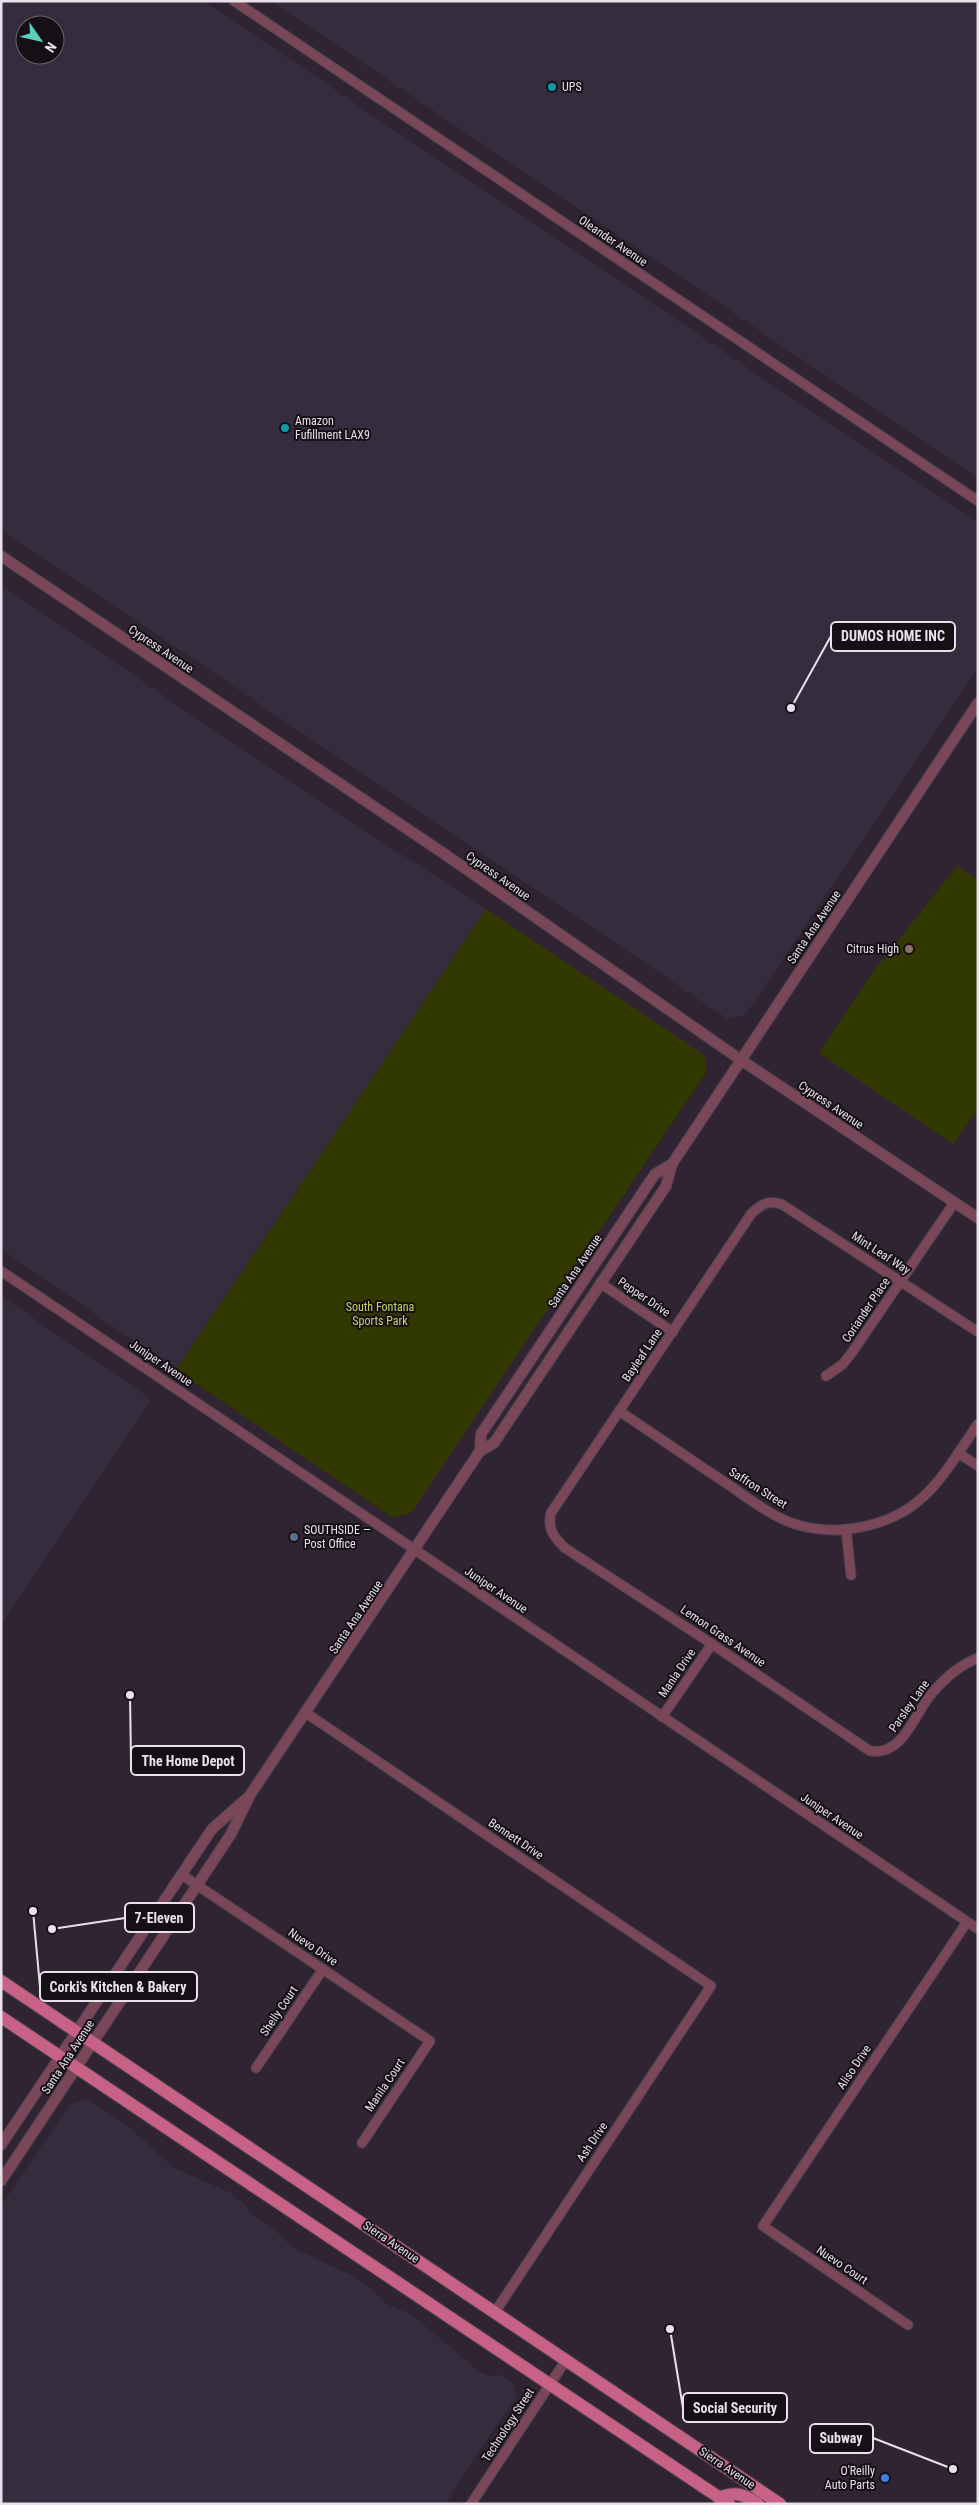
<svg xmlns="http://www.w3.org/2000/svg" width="979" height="2505" viewBox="0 0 979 2505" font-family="'Roboto Condensed',sans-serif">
  <rect width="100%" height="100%" fill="#312432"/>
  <!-- industrial -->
  <g fill="#332d3e" fill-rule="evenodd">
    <path d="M1 1H203L978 523V668L745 1015 728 1019 1 530ZM25 25H55V55H25Z"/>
    <path d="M271 1H978V478Z"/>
    <path d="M1 585 293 784 486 909 176 1370 1 1249Z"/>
    <path d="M1 1296 151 1399 1 1625Z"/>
    <path d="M88 2099 127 2125 174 2168 231 2193 244 2204 252 2214 277 2232 292 2247 354 2277 368 2286 386 2304 408 2313 423 2324 477 2370 489 2376 501 2375 513 2383 516 2397 467 2469 446 2504H1V2206L69 2105Z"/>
  </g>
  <!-- green -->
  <g fill="#313800">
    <path d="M957 866 978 880V1109L953 1144 819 1053 873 972Z"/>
    <path d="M486 909 704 1055 707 1071 411 1513 393 1518 176 1370Z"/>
  </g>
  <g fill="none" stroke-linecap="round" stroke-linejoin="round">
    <!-- minor casing -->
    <g stroke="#4e424f" stroke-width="11">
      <g id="minor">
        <path d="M234 1 978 501"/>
        <path d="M1 1271 978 1929"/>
        <path d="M600 1283 673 1332"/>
        <path d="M978 1332 783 1205C770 1199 761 1204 751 1214L551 1513C547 1529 554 1537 565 1548L712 1644 870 1751C904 1756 914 1714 932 1693 945 1678 960 1665 978 1658"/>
        <path d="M826 1376 843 1364 853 1351 954 1203"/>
        <path d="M619 1411C654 1434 688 1458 723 1481 747 1497 771 1517 798 1525 840 1537 892 1526 923 1497 945 1477 961 1448 978 1424"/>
        <path d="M958 1453 978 1466"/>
        <path d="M846 1529 851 1575"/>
        <path d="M306 1713 711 1986 495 2312"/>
        <path d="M662 1717 712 1644"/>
        <path d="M182 1875 430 2041 362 2143"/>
        <path d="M256 2068 323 1969"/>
        <path d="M908 2325 763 2226 967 1922"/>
        <path d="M471 2504 566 2360"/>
      </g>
    </g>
    <!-- tertiary casing -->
    <g stroke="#4e424f" stroke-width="12">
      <g id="tertiary">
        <path d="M1 556 443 853 741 1060 978 1218"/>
        <path d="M480 1451 481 1434 655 1174 672 1164"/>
        <path d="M1 2145 212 1829 246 1799"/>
        <path d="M1 2181 231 1834 250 1795 480 1451 494 1443 666 1186 672 1164 978 703"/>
      </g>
    </g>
    <!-- primary casing -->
    <g stroke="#4e424f" stroke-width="14">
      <g id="primary">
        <path d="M1 1981 780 2504"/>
        <path d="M1 2017C243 2179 486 2342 729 2504"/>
        <path d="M719 2498C736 2491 743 2494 758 2504"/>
      </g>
    </g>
    <!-- minor -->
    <use href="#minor" stroke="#794758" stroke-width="9"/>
    <!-- tertiary -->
    <use href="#tertiary" stroke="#794758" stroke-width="10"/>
    <!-- primary -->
    <use href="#primary" stroke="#c76185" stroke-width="12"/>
  </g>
  <!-- markers -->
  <g fill="#0f9aa8" stroke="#151016" stroke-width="2">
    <circle cx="552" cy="87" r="5"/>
    <circle cx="285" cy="428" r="5"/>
  </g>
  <circle fill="#8d6e63" stroke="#151016" stroke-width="2" cx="909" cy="949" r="5"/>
  <circle fill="#5c6f8a" stroke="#151016" stroke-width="2" cx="294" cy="1537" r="5"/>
  <circle fill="#3f7fe0" stroke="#151016" stroke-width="2" cx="885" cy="2478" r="5"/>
  <g text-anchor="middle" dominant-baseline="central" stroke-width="4" stroke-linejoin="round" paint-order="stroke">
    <!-- poi labels -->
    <g font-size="12" fill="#e9e1ea" stroke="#151016" text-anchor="start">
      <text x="562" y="87">UPS</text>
      <text x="295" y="421">Amazon<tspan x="295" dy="14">Fufillment LAX9</tspan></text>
      <text x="899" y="949" text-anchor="end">Citrus High</text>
      <text x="304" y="1530">SOUTHSIDE —<tspan x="304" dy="14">Post Office</tspan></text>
      <text x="875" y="2471" text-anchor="end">O'Reilly<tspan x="875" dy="14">Auto Parts</tspan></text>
    </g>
    <!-- street labels -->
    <g font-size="12" fill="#e9e1ea" stroke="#151016">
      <text transform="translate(613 241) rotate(34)">Oleander Avenue</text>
      <text transform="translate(161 649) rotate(34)">Cypress Avenue</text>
      <text transform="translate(498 876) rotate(35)">Cypress Avenue</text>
      <text transform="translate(814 927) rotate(-56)">Santa Ana Avenue</text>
      <text transform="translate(831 1105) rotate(34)">Cypress Avenue</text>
      <text transform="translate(881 1253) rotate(33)">Mint Leaf Way</text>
      <text transform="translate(575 1271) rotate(-56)">Santa Ana Avenue</text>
      <text transform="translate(644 1297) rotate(34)">Pepper Drive</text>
      <text transform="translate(866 1310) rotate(-56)">Coriander Place</text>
      <text transform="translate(642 1355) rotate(-56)">Bayleaf Lane</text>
      <text transform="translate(161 1363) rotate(34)">Juniper Avenue</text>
      <text transform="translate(758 1488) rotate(32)">Saffron Street</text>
      <text transform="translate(496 1590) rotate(34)">Juniper Avenue</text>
      <text transform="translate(356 1617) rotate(-56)">Santa Ana Avenue</text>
      <text transform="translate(723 1636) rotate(34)">Lemon Grass Avenue</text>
      <text transform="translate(677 1673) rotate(-56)">Manla Drive</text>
      <text transform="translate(909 1706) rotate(-55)">Parsley Lane</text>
      <text transform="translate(832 1816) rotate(34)">Juniper Avenue</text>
      <text transform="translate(516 1839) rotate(34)">Bennett Drive</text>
      <text transform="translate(313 1947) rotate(34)">Nuevo Drive</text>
      <text transform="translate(279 2011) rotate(-56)">Shelly Court</text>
      <text transform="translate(68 2057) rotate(-57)">Santa Ana Avenue</text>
      <text transform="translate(854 2067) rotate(-56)">Aliso Drive</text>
      <text transform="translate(385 2085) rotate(-56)">Manila Court</text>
      <text transform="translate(592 2142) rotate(-56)">Ash Drive</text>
      <text transform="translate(391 2242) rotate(34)">Sierra Avenue</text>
      <text transform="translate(842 2265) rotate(34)">Nuevo Court</text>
      <text transform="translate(508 2425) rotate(-57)">Technology Street</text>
      <text transform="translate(727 2468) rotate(34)">Sierra Avenue</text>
    </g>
    <!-- park labels -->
    <g font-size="12" fill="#c5d66f" stroke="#151016">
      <text x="380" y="1307">South Fontana<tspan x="380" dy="14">Sports Park</tspan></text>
    </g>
  </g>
  <!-- callouts -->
  <path fill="none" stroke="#e9e1ea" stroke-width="2" d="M791 708L831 636M130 1695L131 1761M52 1929L125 1918M33 1911L40 1987M670 2329L683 2408M953 2469L873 2438"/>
  <g fill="#e9e1ea" stroke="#151016" stroke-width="2">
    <circle cx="791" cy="708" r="5"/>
    <circle cx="130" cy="1695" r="5"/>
    <circle cx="52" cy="1929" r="5"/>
    <circle cx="33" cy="1911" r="5"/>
    <circle cx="670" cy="2329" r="5"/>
    <circle cx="953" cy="2469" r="5"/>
  </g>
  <g fill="#151016" stroke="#e9e1ea" stroke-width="2">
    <rect x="831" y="622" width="124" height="29" rx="5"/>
    <rect x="131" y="1746" width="113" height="29" rx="5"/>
    <rect x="125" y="1903" width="69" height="29" rx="5"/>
    <rect x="40" y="1972" width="157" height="29" rx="5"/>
    <rect x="683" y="2393" width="104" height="29" rx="5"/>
    <rect x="810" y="2424" width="63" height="29" rx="5"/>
  </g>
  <g font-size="14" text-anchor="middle" font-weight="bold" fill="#e9e1ea">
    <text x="893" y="641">DUMOS HOME INC</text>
    <text x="188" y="1766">The Home Depot</text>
    <text x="159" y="1923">7-Eleven</text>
    <text x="118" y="1992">Corki's Kitchen &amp; Bakery</text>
    <text x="735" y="2413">Social Security</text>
    <text x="841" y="2443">Subway</text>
  </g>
  <!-- border -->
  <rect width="979" height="2505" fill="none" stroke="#e9e1ea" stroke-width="5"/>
  <!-- north arrow -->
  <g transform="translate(40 40) rotate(124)"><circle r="24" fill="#151016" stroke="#6a646b"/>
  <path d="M0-4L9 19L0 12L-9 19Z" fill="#5acebd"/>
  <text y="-8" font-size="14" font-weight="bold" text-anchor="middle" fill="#e9e1ea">N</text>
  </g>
</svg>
